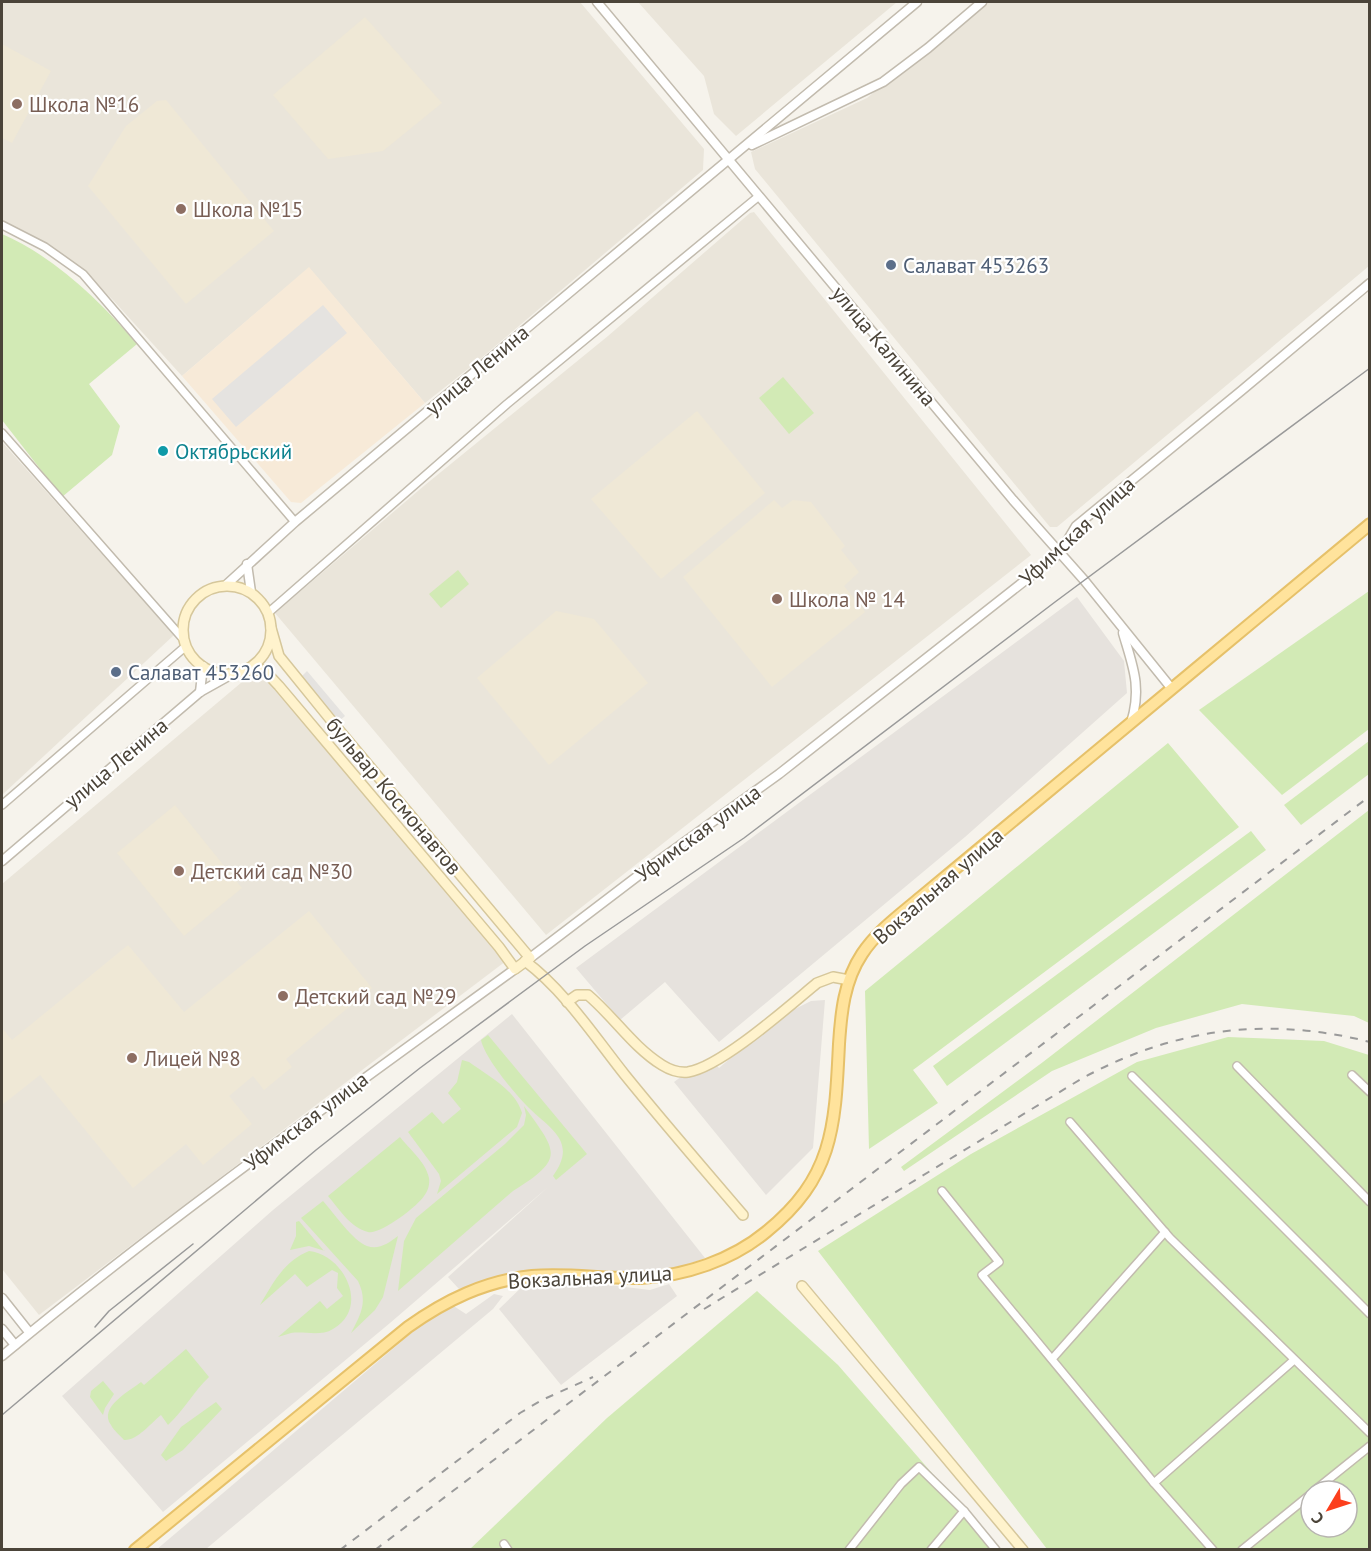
<svg xmlns="http://www.w3.org/2000/svg" width="1371" height="1551" viewBox="0 0 1371 1551" font-family="'PT Sans',sans-serif">
  <rect width="100%" height="100%" fill="#f6f3ec"/>
  <!-- residential -->
  <g fill="#eae5da">
    <path d="M2 2H580L704 149 703 170 473 365 425 403 309 268 182 376 112 299 81 270 2 222Z"/>
    <path d="M638 2H897L736 136 714 114 704 76Z"/>
    <path d="M982 2H1369V266L1057 527H1050L755 169 751 152 867 98Z"/>
    <path d="M754 212 1031 555 546 935 275 613 425 485 608 336 750 213Z"/>
    <path d="M2 442 174 635 2 795Z"/>
    <path d="M267 680 506 961 39 1315 2 1269V884L242 682Z"/>
  </g>
  <!-- commercial -->
  <path fill="#f7ead8" d="M309 267 425 403 301 503 291 502 182 376Z"/>
  <!-- industrial -->
  <g fill="#e6e2dd">
    <path d="M1077 597 1124 661 1127 693 965 837 719 1042 665 982 620 1020 576 968Z"/>
    <path d="M825 1000 813 1148 766 1195 674 1082 694 1067 711 1059 719 1068 779 1017 811 1001Z"/>
    <path d="M512 1014 705 1258 667 1272 639 1273 559 1270 509 1274 459 1289 448 1277 548 1187 390 1323 163 1512 62 1396 273 1210Z"/>
    <path d="M576 1281 650 1290 669 1284 677 1296 561 1385 499 1309 524 1285Z"/>
    <path d="M494 1294 503 1296 493 1309 206 1549 156 1550 435 1313 452 1305 466 1314Z"/>
  </g>
  <!-- education -->
  <g fill="#efe8d6">
    <path d="M365 17 442 103 383 151 328 159 273 95Z"/>
    <path d="M2 44 51 71 12 143 2 138Z"/>
    <path d="M166 100 274 231 186 304 88 186 126 126 157 101Z"/>
    <path d="M697 411 765 493 661 579 591 499Z"/>
    <path d="M774 500 782 508 793 500 811 502 845 546 841 550 859 572 844 586 865 612 772 687 683 577Z"/>
    <path d="M556 611 594 619 648 683 549 765 477 678Z"/>
    <path d="M175 805 242 888 184 936 117 853Z"/>
    <path d="M309 911 372 988 286 1059 292 1067 264 1090 253 1076 229 1096 252 1124 203 1165 186 1144 133 1188 40 1075 2 1105V1028L12 1040 128 945 184 1012Z"/>
  </g>
  <!-- green -->
  <g fill="#d2eab5" fill-rule="evenodd">
    <path d="M2 234C55 257 100 301 137 344L89 384 120 426 112 455 62 497 2 420Z"/>
    <path d="M783 377 814 413 789 434 759 398Z"/>
    <path d="M458 570 469 584 441 608 429 594Z"/>
    <path d="M1369 591V729L1282 795 1199 710Z"/>
    <path d="M1369 741V774L1301 825 1284 805Z"/>
    <path d="M1168 743 1239 827 913 1070 938 1103 869 1149 865 991Z"/>
    <path d="M1369 810V1023L1354 1016 1242 1004 1156 1028 1052 1071 904 1171 901 1167 1043 1062Z"/>
    <path d="M1251 831 1266 850 947 1086 933 1066Z"/>
    <path d="M488 1035 587 1154 556 1180 553 1176C579 1140 548 1128 526 1105 512 1090 485 1058 481 1040Z"/>
    <path d="M1228 1037 1324 1041 1369 1055V1549H1047L818 1251 971 1154 1137 1062ZM1311 1491H1347V1527H1311Z"/>
    <path d="M462 1060 469 1062C488 1076 515 1089 522 1113L517 1127 437 1194 441 1181 439 1174 408 1132 432 1112 443 1124 461 1109 448 1093 457 1082Z"/>
    <path d="M524 1106C557 1152 566 1158 513 1191L398 1291 404 1241 416 1218 505 1144 524 1125 526 1115Z"/>
    <path d="M400 1137C409 1149 426 1162 429 1178 430 1184 428 1191 424 1196 418 1206 380 1235 368 1232 351 1228 339 1209 328 1196Z"/>
    <path d="M323 1201C333 1212 353 1241 367 1246 379 1250 389 1243 398 1236L383 1297 375 1310 351 1333C361 1314 368 1302 358 1281L301 1218Z"/>
    <path d="M299 1221 324 1251H325L309 1246 290 1250 296 1236V1222Z"/>
    <path d="M309 1251C343 1254 371 1307 333 1329 320 1337 305 1331 291 1333 287 1334 282 1336 278 1337L320 1301 327 1309 343 1296 337 1288 338 1273 332 1270 307 1287 295 1274 260 1305C273 1283 284 1261 309 1251Z"/>
    <path d="M757 1291 838 1365 998 1549 469 1550 607 1418Z"/>
    <path d="M186 1349 209 1377C194 1391 184 1410 168 1425L161 1415C151 1423 137 1441 124 1440 120 1435 114 1431 111 1425 98 1407 130 1391 141 1382L144 1385Z"/>
    <path d="M103 1381 114 1394 105 1408 103 1415 90 1397 91 1391Z"/>
    <path d="M216 1402 222 1409 183 1450 166 1461 161 1455 181 1427Z"/>
  </g>
  <!-- parking -->
  <g fill="#e5e3e0">
    <path d="M323 305 347 333 236 427 212 399Z"/>
    <path d="M307 671 345 716 339 721 302 676Z"/>
  </g>
  <g fill="none" stroke-linecap="round" stroke-linejoin="round">
    <!-- minor casing -->
    <g stroke="#c2bbae" stroke-width="10">
      <g id="minor">
        <path d="M2 225 45 247 83 274 295 522"/>
        <path d="M2 433 185 641"/>
        <path d="M268 613 507 404 759 196"/>
        <path d="M2 805 186 646"/>
        <path d="M1237 1066 1370 1202"/>
        <path d="M1352 1075 1370 1092"/>
        <path d="M1132 1076 1370 1314"/>
        <path d="M1070 1122 1170 1238 1370 1433"/>
        <path d="M942 1191 999 1262 982 1275 1154 1483 1213 1550"/>
        <path d="M1052 1359 1165 1232"/>
        <path d="M1154 1483 1294 1360"/>
        <path d="M1314 1491 1370 1446"/>
        <path d="M504 1544 508 1550"/>
        <path d="M849 1550 901 1484 919 1467 964 1511 996 1550"/>
        <path d="M931 1550 964 1511"/>
        <path d="M1242 1550 1311 1494"/>
      </g>
    </g>
    <!-- tertiary casing -->
    <g stroke="#c2bbae" stroke-width="11">
      <g id="tertiary">
        <path d="M597 2 911 378 1013 500 1084 580 1172 689"/>
        <path d="M752 145 883 82 928 48 982 2"/>
        <path d="M247 564 251 592"/>
        <path d="M226 585 295 522 917 2"/>
        <path d="M1123 633C1133 667 1142 687 1131 723"/>
        <path d="M200 692 203 666"/>
        <path d="M2 861 200 692 234 673"/>
        <path d="M530 958 643 872 779 774 1060 553 1076 526 1241 391 1370 283"/>
        <path d="M2 1298 29 1332"/>
        <path d="M2 1329 15 1345"/>
        <path d="M2 1356C167 1219 342 1095 515 969"/>
      </g>
    </g>
    <!-- secondary casing -->
    <g stroke="#d6c79b" stroke-width="12">
      <g id="secondary">
        <circle cx="227" cy="630" r="44"/>
        <path d="M244 670H264L279 686 499 947 515 969 530 958 339 730 279 656 271 628"/>
        <path d="M525 961C565 991 594 1036 625 1075 663 1122 703 1168 743 1215"/>
        <path d="M567 1002 577 995H588C614 1017 633 1047 662 1065 670 1070 679 1073 688 1072 721 1067 789 1006 817 983L833 977 849 980"/>
        <path d="M802 1286 1023 1550"/>
      </g>
    </g>
    <!-- primary casing -->
    <g stroke="#e6c16a" stroke-width="14">
      <path id="primary" d="M135 1550 408 1327C446 1300 485 1281 532 1276 568 1273 604 1279 641 1278 685 1276 732 1260 766 1232 834 1177 835 1126 839 1044 841 1013 844 981 862 954 877 931 901 914 921 897 954 870 987 842 1020 815 1137 718 1253 621 1370 524"/>
    </g>
    <!-- minor -->
    <use href="#minor" stroke="#fff" stroke-width="7"/>
    <!-- tertiary -->
    <use href="#tertiary" stroke="#fff" stroke-width="8"/>
    <!-- secondary -->
    <use href="#secondary" stroke="#fff3cd" stroke-width="9"/>
    <!-- primary -->
    <use href="#primary" stroke="#ffe39c" stroke-width="10"/>
    <!-- tram -->
    <g stroke="#9a9a9a" stroke-width="1.5">
      <path d="M95 1327 109 1311 193 1244"/>
      <path d="M2 1415 316 1150 420 1068 585 946 744 838 1055 602 1370 368"/>
    </g>
    <!-- rail -->
    <g stroke="#9a9a9a" stroke-width="2" stroke-dasharray="8 8" stroke-linecap="butt">
      <path d="M704 1309 1081 1079C1174 1028 1267 1016 1370 1042"/>
      <path d="M340 1550 520 1413 542 1400 593 1377"/>
      <path d="M375 1550 1370 796"/>
    </g>
  </g>
  <!-- markers -->
  <g fill="#8d6e63" stroke="#fff" stroke-width="2">
    <circle cx="17" cy="104" r="6"/>
    <circle cx="181" cy="209" r="6"/>
    <circle cx="777" cy="599" r="6"/>
    <circle cx="179" cy="871" r="6"/>
    <circle cx="283" cy="996" r="6"/>
    <circle cx="132" cy="1058" r="6"/>
  </g>
  <g fill="#5c6f8a" stroke="#fff" stroke-width="2">
    <circle cx="891" cy="265" r="6"/>
    <circle cx="116" cy="672" r="6"/>
  </g>
  <circle fill="#0f9aa8" stroke="#fff" stroke-width="2" cx="163" cy="451" r="6"/>
  <g text-anchor="middle" dominant-baseline="central" stroke-width="4.5" stroke-linejoin="round" paint-order="stroke">
    <!-- education labels -->
    <g font-size="21" fill="#785e54" stroke="#fff" text-anchor="start">
      <text x="29" y="104">Школа №16</text>
      <text x="193" y="209">Школа №15</text>
      <text x="789" y="599">Школа № 14</text>
      <text x="191" y="871">Детский сад №30</text>
      <text x="295" y="996">Детский сад №29</text>
      <text x="144" y="1058">Лицей №8</text>
    </g>
    <!-- service labels -->
    <g font-size="21" fill="#4e5e75" stroke="#fff" text-anchor="start">
      <text x="903" y="265">Салават 453263</text>
      <text x="128" y="672">Салават 453260</text>
    </g>
    <!-- street labels -->
    <g font-size="21" fill="#4b4439" stroke="#fff">
      <text transform="translate(884 346) rotate(50)">улица Калинина</text>
      <text transform="translate(477 370) rotate(-40)">улица Ленина</text>
      <text transform="translate(1077 531) rotate(-43)">Уфимская улица</text>
      <text transform="translate(116 763) rotate(-40)">улица Ленина</text>
      <text transform="translate(394 796) rotate(50)">бульвар Космонавтов</text>
      <text transform="translate(698 833) rotate(-36)">Уфимская улица</text>
      <text transform="translate(938 886) rotate(-41)">Вокзальная улица</text>
      <text transform="translate(306 1121) rotate(-37)">Уфимская улица</text>
      <text transform="translate(590 1277) rotate(-3)">Вокзальная улица</text>
    </g>
    <!-- culture labels -->
    <g font-size="21" fill="#0d838f" stroke="#fff" text-anchor="start">
      <text x="175" y="451">Октябрьский</text>
    </g>
  </g>
  <!-- border -->
  <rect width="1371" height="1551" fill="none" stroke="#4b4439" stroke-width="6"/>
  <!-- north arrow -->
  <g transform="translate(1329 1509) rotate(231)"><circle r="28" fill="#ffffff" stroke="#b7b4b0" stroke-width="1.5"/>
  <path d="M0-4.5L10 22L0 15L-10 22Z" fill="#fc3f1d"/>
  <text y="-9" font-size="16" font-weight="bold" text-anchor="middle" fill="#4b4439">С</text>
  </g>
</svg>
